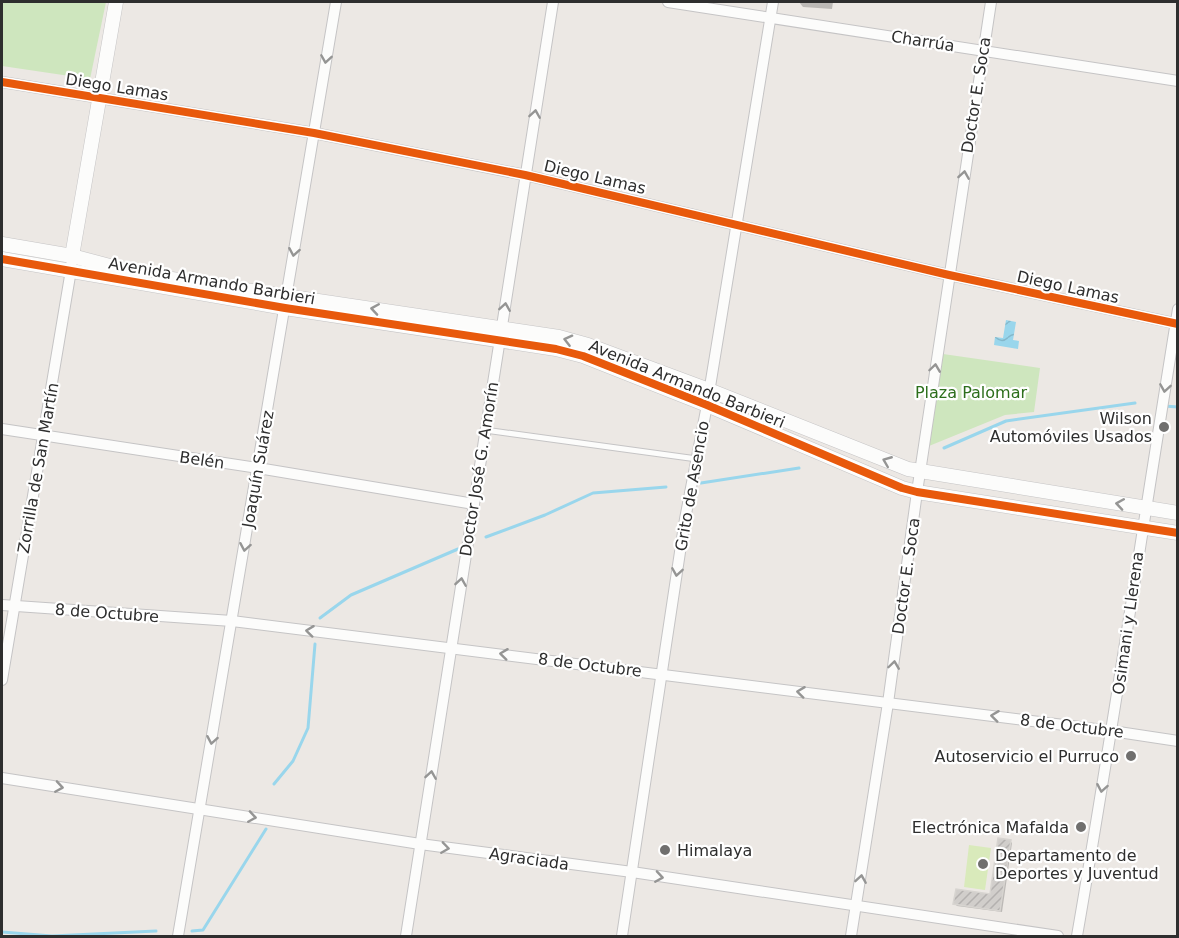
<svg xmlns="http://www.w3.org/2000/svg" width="1179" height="938" viewBox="0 0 1179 938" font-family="'DejaVu Sans',sans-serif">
  <defs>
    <pattern id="water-waves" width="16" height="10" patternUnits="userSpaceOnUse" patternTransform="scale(1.5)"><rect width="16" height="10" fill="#99d6ec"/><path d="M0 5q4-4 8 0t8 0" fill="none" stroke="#84b8cb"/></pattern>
    <pattern id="building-hatch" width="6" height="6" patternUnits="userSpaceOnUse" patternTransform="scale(1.5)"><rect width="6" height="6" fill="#d1cecb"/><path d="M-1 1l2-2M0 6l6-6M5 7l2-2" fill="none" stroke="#b4b1af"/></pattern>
  </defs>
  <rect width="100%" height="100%" fill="#ece8e4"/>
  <!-- park -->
  <g fill="#cee6be">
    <path d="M2 2H106L90 79 2 66Z"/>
    <path d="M943 354 1040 368 1034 412 1005 415 929 446Z"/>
  </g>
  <!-- pitch -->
  <path fill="#d9eabb" d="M969 845 991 848 985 890 964 887Z"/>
  <!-- water -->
  <path fill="url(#water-waves)" d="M1006 320 1016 322 1013 340 1019 341 1018 349 994 345 995 337 1003 338Z"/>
  <!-- shadow -->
  <g fill="#0003">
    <path d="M799 2H833L832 9 803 7Z"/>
    <path d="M1010 841 1012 843 1002 912 957 906 955 904 991 895Z"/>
  </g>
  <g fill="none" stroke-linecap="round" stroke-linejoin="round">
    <!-- stream -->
    <g stroke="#99d6ec" stroke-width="3">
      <path d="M1164 406 1178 407"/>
      <path d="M944 448 1006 421 1135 403"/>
      <path d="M701 483 799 468"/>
      <path d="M486 537 545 515 593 493 666 487"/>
      <path d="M320 618 351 595 458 549"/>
      <path d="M274 784 293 761 308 728 315 644"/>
      <path d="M192 931 203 930 266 829"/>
      <path d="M2 932 52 936 156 931"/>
    </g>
  </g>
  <!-- building -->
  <path fill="url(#building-hatch)" stroke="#d7d4d0" stroke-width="1.5" d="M998 838 1011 840 1000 911 953 904 956 889 990 894Z"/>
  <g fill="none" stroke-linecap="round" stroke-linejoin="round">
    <!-- lane casing -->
    <g stroke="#c5c4c5" stroke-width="7">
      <path id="lane" d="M485 430 697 459"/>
    </g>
    <!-- street casing -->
    <g stroke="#c5c4c5" stroke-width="12">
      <g id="street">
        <path d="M668 2 1178 81"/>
        <path d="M2 82 314 133 525 175 949 275 1178 324"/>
        <path d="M2 429 258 468 474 504"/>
        <path d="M2 605 232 621 1112 731 1178 741"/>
        <path d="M2 680 71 270 72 256"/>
        <path d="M2 778 420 844 632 872 1058 936"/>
        <path d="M178 936 336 2"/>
        <path d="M406 936 553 2"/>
        <path d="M622 936 685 519 707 405 773 2"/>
        <path d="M851 936 888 703 917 492 991 2"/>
        <path d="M1077 936C1113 728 1144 518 1178 309"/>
      </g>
    </g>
    <!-- secondary casing -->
    <g stroke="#c5c4c5" stroke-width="15">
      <g id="secondary">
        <path d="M2 244 72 256 140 274"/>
        <path d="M72 256 116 2"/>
        <path d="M2 259 285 308 556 349 583 356 707 405 902 488 917 492 1178 533"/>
        <path d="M165 278 559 337 588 345 709 390 908 469 1178 513"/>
      </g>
    </g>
    <!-- lane -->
    <use href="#lane" stroke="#fcfcfb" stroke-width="5"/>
    <!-- street -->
    <use href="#street" stroke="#fcfcfb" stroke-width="10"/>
    <!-- secondary -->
    <use href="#secondary" stroke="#fcfcfb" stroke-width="14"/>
    <!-- cycleway casing -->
    <g stroke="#fff" stroke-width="11">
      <g id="cycleway">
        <path d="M2 82 314 133 525 175 949 275 1178 324"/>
        <path d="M2 259 285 308 556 349 583 356 707 405 902 488 917 492 1178 533"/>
      </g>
    </g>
    <!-- cycleway -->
    <use href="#cycleway" stroke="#e8590c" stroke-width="8"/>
  </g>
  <!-- one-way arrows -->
  <defs><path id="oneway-chevron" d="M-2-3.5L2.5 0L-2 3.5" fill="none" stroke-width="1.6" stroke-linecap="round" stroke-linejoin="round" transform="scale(1.5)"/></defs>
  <g stroke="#959594">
    <use href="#oneway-chevron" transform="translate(326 59) rotate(99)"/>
    <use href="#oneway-chevron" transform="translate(535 114) rotate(-81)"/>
    <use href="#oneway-chevron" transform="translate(964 175) rotate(-81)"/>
    <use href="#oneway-chevron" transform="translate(294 252) rotate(100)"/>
    <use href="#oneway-chevron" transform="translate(505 307) rotate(-81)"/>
    <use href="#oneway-chevron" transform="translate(375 309) rotate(-171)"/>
    <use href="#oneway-chevron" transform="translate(568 340) rotate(-166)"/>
    <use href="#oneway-chevron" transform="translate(935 368) rotate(-82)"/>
    <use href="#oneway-chevron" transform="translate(1165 388) rotate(99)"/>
    <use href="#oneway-chevron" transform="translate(887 461) rotate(-158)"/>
    <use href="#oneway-chevron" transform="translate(1120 504) rotate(-171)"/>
    <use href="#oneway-chevron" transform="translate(245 547) rotate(100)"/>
    <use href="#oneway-chevron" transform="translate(677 572) rotate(99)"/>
    <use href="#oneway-chevron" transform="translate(461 582) rotate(-81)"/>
    <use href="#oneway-chevron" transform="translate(310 631) rotate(-173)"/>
    <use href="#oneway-chevron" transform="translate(504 654) rotate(-173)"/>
    <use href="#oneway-chevron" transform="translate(894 665) rotate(-82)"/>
    <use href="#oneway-chevron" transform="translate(801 692) rotate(-173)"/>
    <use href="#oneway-chevron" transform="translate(995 716) rotate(-173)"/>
    <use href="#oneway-chevron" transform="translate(212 740) rotate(100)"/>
    <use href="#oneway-chevron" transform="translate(431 775) rotate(-81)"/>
    <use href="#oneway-chevron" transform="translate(59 787) rotate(9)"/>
    <use href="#oneway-chevron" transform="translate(1102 788) rotate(100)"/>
    <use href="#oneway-chevron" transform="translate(252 817) rotate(9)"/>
    <use href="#oneway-chevron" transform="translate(445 848) rotate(8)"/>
    <use href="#oneway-chevron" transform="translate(659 877) rotate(9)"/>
    <use href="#oneway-chevron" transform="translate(861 879) rotate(-81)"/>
  </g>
  <!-- markers -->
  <g fill="#706f6e" stroke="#fff" stroke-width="2">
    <circle cx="1164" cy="427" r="6"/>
    <circle cx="1131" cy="756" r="6"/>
    <circle cx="1081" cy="827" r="6"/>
    <circle cx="665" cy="850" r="6"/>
    <circle cx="983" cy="864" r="6"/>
  </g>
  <g text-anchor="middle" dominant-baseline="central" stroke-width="4.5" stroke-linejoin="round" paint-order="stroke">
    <!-- street labels -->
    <g font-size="16" fill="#2e2e2e" stroke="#fff">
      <text transform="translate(923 41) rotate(9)">Charrúa</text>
      <text transform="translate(117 87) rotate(9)">Diego Lamas</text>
      <text transform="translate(976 95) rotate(-81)">Doctor E. Soca</text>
      <text transform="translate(595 177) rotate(13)">Diego Lamas</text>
      <text transform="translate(212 281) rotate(10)">Avenida Armando Barbieri</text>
      <text transform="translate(1068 287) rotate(12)">Diego Lamas</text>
      <text transform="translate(687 384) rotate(22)">Avenida Armando Barbieri</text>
      <text transform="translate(202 460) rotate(8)">Belén</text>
      <text transform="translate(38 468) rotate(-80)">Zorrilla de San Martín</text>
      <text transform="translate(258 469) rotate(-80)">Joaquín Suárez</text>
      <text transform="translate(479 469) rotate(-81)">Doctor José G. Amorín</text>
      <text transform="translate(692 486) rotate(-80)">Grito de Asencio</text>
      <text transform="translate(906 576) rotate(-82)">Doctor E. Soca</text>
      <text transform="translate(107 613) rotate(4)">8 de Octubre</text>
      <text transform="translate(1128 623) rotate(-82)">Osimani y Llerena</text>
      <text transform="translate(590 665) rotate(7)">8 de Octubre</text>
      <text transform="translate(1072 726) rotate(7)">8 de Octubre</text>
      <text transform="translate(529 859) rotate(8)">Agraciada</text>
    </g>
    <!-- park labels -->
    <g font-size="16" fill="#2c6e1b" stroke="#fff">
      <text x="971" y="392">Plaza Palomar</text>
    </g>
    <!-- poi labels -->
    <g font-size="16" fill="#2e2e2e" stroke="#fff" text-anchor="end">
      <text x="1152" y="418">Wilson<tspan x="1152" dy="18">Automóviles Usados</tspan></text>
      <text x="1119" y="756">Autoservicio el Purruco</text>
      <text x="1069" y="827">Electrónica Mafalda</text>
      <text x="677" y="850" text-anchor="start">Himalaya</text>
      <text x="995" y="855" text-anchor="start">Departamento de<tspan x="995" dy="18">Deportes y Juventud</tspan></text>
    </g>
  </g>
  <!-- border -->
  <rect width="1179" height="938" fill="none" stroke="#2e2e2e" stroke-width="6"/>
</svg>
